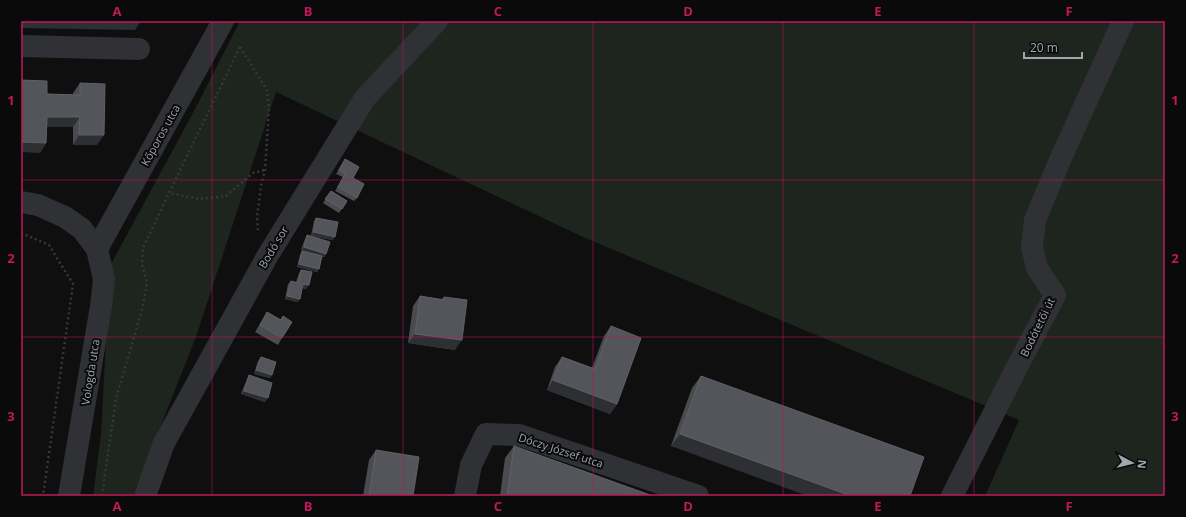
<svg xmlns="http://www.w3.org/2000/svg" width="1186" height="517" viewBox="0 0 1186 517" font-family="'Open Sans',sans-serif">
  <rect width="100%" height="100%" fill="#0f0f10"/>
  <!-- green -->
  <path fill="#1e241e" d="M240 21H1165V496H985L1019 420 583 237 276 92 196 337 133 496H93L101 434 110 266 194 111Z"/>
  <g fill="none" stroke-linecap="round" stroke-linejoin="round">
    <!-- path -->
    <g stroke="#36383c" stroke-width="2.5" stroke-dasharray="2 3" stroke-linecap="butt">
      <path d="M240 47 169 193 199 199 226 196 253 173 265 170"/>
      <path d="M240 47 267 90 269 110 265 170 261 186 257 217 258 231"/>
      <path d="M21 233 49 245 73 284 43 496"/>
      <path d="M102 496 116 398 142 310 147 283 142 264 143 248 169 193"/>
    </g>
    <!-- minor -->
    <g stroke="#303135" stroke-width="22">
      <path d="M21 46 139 49"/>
      <path d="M21 202 38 205 65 217 82 229 97 249 104 279 101 306 69 496"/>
      <path d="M97 249 223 21"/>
      <path d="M145 496 164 443 268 255 365 98 437 21"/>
      <path d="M465 496 471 465 486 434 519 435 698 496"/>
      <path d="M952 496 1017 367 1055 295 1037 268 1032 247 1035 220 1060 160 1123 21"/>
    </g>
  </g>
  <!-- wall -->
  <g fill="#4a4b4f">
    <path d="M80 83 97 145H73V127H47L46 143 40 153 47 94 73 95V93Z"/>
    <path d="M345 159 353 178 357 198 354 201 335 191 343 177 336 174Z"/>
    <path d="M331 191 347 201 339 213 323 203Z"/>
    <path d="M316 218 333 240 311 236 314 221Z"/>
    <path d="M307 235 326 254 324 257H322L319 269 317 272 297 267 300 255 302 251 308 252 301 250 305 239Z"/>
    <path d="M301 270 306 289 302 288 300 299 297 302 285 299 288 284 291 281 296 282 299 273Z"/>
    <path d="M420 296 442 299 444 297 455 350 408 343 413 306Z"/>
    <path d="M267 312 280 320 283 316 282 338 278 345 255 332Z"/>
    <path d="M611 326 617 404 610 414 547 390 555 367 562 357 592 368 604 336Z"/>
    <path d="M261 357 272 375 270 378 254 374 258 361Z"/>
    <path d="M249 375 265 402 241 394 247 379Z"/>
    <path d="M701 376 910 496 671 446 692 388Z"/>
    <path d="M514 446 653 496H500L505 458Z"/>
    <path d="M376 450 413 496H363L369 460Z"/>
  </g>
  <!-- shaded-wall -->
  <g fill="#2e2f32">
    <path d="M21 21H141L135 30 21 28Z"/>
    <path d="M47 117H80L73 127H40Z"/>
    <path d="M79 135H104L97 145H73Z"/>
    <path d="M21 142 46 143 40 153 21 152Z"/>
    <path d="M314 232 335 237 333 240 311 236Z"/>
    <path d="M304 247 326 254 324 257 301 250Z"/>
    <path d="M299 264 319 269 317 272 297 267Z"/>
    <path d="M303 284 309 285 306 289 300 287Z"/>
    <path d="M287 296 300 299 297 302 285 299Z"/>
    <path d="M415 334 462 340 455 350 408 343Z"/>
    <path d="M256 370 272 375 270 378 254 374Z"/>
    <path d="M553 380 617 404 610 414 547 390Z"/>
    <path d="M244 391 268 398 265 402 241 394Z"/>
    <path d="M680 434 851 496H808L671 446Z"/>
  </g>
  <!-- building -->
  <g fill="#53555a" stroke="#5f6167">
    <path d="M21 80 47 81V94L80 95V83L105 84 104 135H79L80 117H47L46 143 21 142Z"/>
    <path d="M345 159 359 167 353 178 364 184 357 198 338 187 345 174 339 170Z"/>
    <path d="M331 191 347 201 342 209 325 199Z"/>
    <path d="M316 218 338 222 335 237 314 232Z"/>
    <path d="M307 235 330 242 326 254 304 247Z"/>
    <path d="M302 251 322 256 319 269 299 264Z"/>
    <path d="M301 270 312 272 309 285 303 284 300 299 287 296 291 281 298 283Z"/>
    <path d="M420 296 444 300V297L467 300 462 340 415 334Z"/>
    <path d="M267 312 281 320 283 316 292 322 282 338 260 325Z"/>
    <path d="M611 326 641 338 617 404 553 380 562 357 595 369Z"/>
    <path d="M261 357 276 362 272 375 256 370Z"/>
    <path d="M249 375 272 383 268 398 244 391Z"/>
    <path d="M701 376 924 457 910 496H851L680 434Z"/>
    <path d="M514 446 653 496H507Z"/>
    <path d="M376 450 419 457 413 496H369Z"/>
  </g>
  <!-- grid -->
  <path fill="none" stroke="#c2185b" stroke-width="1" stroke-opacity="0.55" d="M212 21V496M403 21V496M593 21V496M783 21V496M974 21V496M21 180H1165M21 337H1165"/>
  <g text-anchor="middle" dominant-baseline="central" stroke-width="4" stroke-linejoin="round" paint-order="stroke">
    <!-- street labels -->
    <g font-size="11" fill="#a1a6b0" stroke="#0a0a0b">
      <text transform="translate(160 135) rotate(-61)">Kőporos utca</text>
      <text transform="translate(273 247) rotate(-59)">Bodó sor</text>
      <text transform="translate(1037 327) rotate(-64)">Bodótetői út</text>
      <text transform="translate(90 372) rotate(-81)">Vologda utca</text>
      <text transform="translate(561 450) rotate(18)">Dóczy József utca</text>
    </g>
  </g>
  <!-- border -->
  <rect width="1186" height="517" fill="none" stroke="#0a0a0b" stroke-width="44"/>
  <!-- north arrow -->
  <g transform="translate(1132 463) rotate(97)" stroke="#0a0a0b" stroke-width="3" paint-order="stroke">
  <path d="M0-3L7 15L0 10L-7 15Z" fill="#a1a6b0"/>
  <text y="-6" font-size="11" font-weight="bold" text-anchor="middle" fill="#a1a6b0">N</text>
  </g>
  <!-- scale -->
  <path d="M1024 52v6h58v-6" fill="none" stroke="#a1a6b0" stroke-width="2"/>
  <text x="1030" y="52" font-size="12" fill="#a1a6b0" stroke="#0a0a0b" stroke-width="3" paint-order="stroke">20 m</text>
  <rect x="22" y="22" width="1142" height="473" fill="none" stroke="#c2185b" stroke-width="1.5"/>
  <g font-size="13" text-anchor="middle" font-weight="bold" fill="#c2185b">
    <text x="117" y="16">A</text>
    <text x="308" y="16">B</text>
    <text x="498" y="16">C</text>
    <text x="688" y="16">D</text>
    <text x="878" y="16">E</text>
    <text x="1069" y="16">F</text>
    <text x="11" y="105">1</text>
    <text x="1175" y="105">1</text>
    <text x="11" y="263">2</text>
    <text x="1175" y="263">2</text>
    <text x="11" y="421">3</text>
    <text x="1175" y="421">3</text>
    <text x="117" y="511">A</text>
    <text x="308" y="511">B</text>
    <text x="498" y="511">C</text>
    <text x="688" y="511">D</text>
    <text x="878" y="511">E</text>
    <text x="1069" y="511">F</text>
  </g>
</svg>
